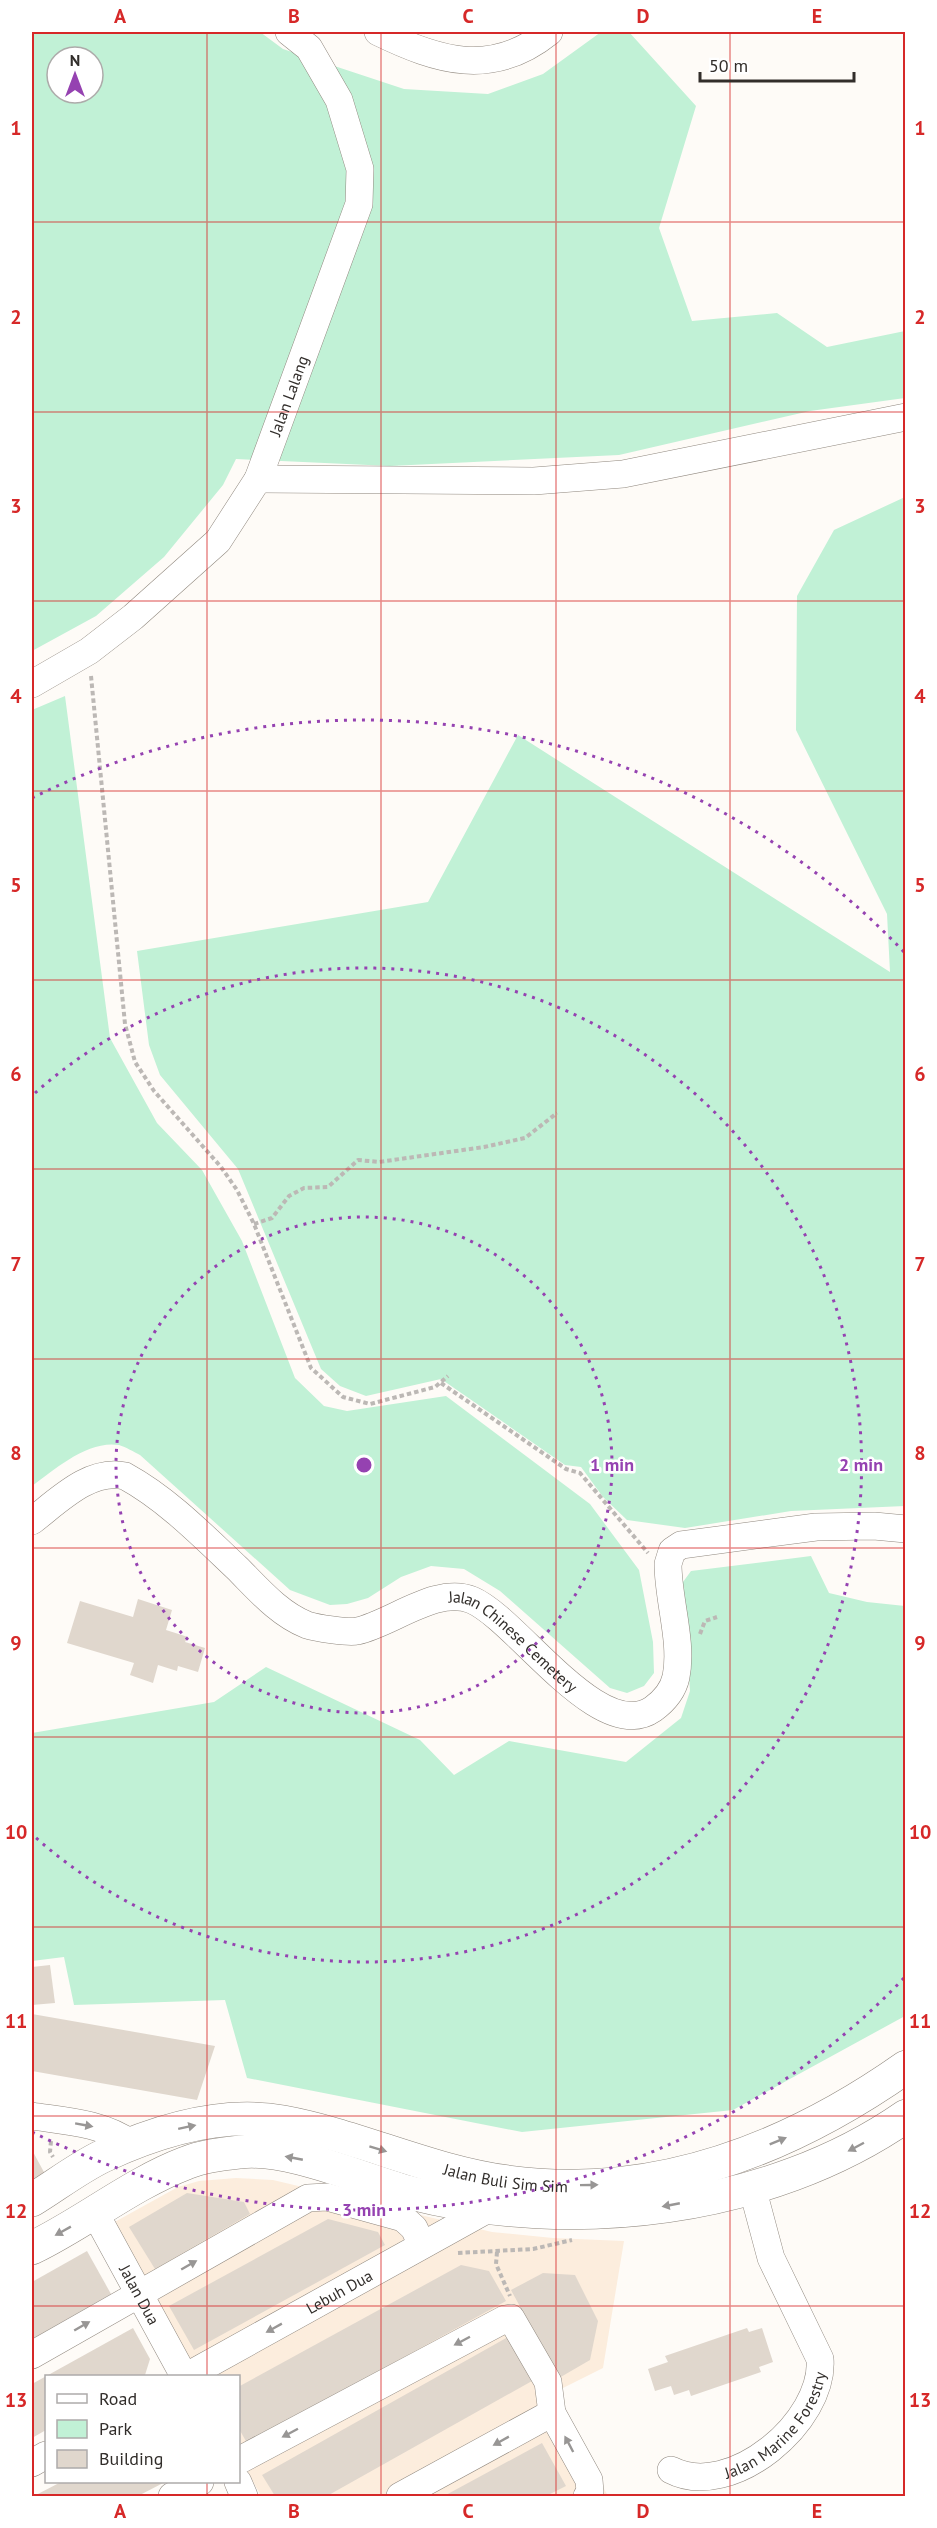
<svg xmlns="http://www.w3.org/2000/svg" width="937" height="2528" viewBox="0 0 937 2528" font-family="'PT Sans',sans-serif">
  <rect width="100%" height="100%" fill="#fefbf7"/>
  <!-- built -->
  <path fill="#fceddd" d="M236 2178 273 2180 492 2232 553 2238 624 2241 603 2368 561 2389V2412L608 2496H261L239 2456 238 2376H195L111 2224 178 2187 199 2181Z"/>
  <!-- green -->
  <g fill="#c1f1d6" fill-rule="evenodd">
    <path d="M32 32H260L283 49 404 89 488 94 543 74 601 32H629L696 106 659 228 692 321 777 313 827 347 905 331V398L810 411 619 455 390 466 236 459 223 485 164 557 96 616 32 651ZM57 57H93V93H57Z"/>
    <path d="M905 497V1506L791 1511 685 1528 627 1520 603 1497 581 1467 565 1465 441 1379 366 1396 340 1386 321 1369 238 1169 160 1075 149 1045 137 951 428 902 518 735 890 972 887 914 796 730 797 596 834 530Z"/>
    <path d="M65 696 110 1038 157 1123 202 1170 242 1241 295 1378 324 1406 347 1411 446 1396 590 1504 639 1570 653 1642 654 1673 644 1686 627 1693 610 1688 500 1591 464 1569 431 1566 401 1577 368 1598 347 1604 330 1605 290 1590 140 1455C134 1452 126 1447 119 1445 88 1440 55 1469 32 1486V710Z"/>
    <path d="M811 1556 829 1593 867 1602 905 1606V2016L733 2110 522 2132 247 2078 225 2000 74 2005 64 1957 32 1961V1733L214 1702 266 1667 420 1740 454 1775 509 1741 626 1762 681 1718 690 1691 683 1582 691 1571Z"/>
  </g>
  <!-- building -->
  <g fill="#e0d7cd">
    <path d="M138 1599 172 1610 166 1630 188 1637 185 1642 205 1648 198 1672 178 1666 177 1671 158 1665 153 1683 130 1675 134 1663 67 1643 80 1601 133 1617Z"/>
    <path d="M50 1965 55 2003 32 2005V1967Z"/>
    <path d="M32 2014 215 2046 197 2100 32 2071Z"/>
    <path d="M32 2150 45 2174 32 2181Z"/>
    <path d="M187 2193 244 2202 250 2214 155 2269 129 2227Z"/>
    <path d="M328 2219 378 2232 385 2245 194 2350 169 2306Z"/>
    <path d="M87 2251 111 2294 32 2339V2282Z"/>
    <path d="M461 2265 489 2271 506 2301 247 2443 238 2427V2387Z"/>
    <path d="M543 2273 575 2275 598 2321 590 2360 559 2378 511 2290Z"/>
    <path d="M133 2328 150 2359 145 2375 46 2376V2430L32 2438V2384Z"/>
    <path d="M747 2328 749 2332 762 2328 773 2362 759 2367 761 2372 691 2396 689 2390 674 2395 671 2386 655 2391 648 2369 668 2362 665 2356Z"/>
    <path d="M508 2337 532 2381 327 2496H275L262 2475Z"/>
    <path d="M542 2443 566 2486 546 2496H444Z"/>
    <path d="M61 2482H165L138 2496H34Z"/>
  </g>
  <g fill="none" stroke-linecap="round" stroke-linejoin="round">
    <!-- minor casing -->
    <g stroke="#90887f" stroke-width="28">
      <g id="minor">
        <path d="M378 32C438 61 492 78 549 32"/>
        <path d="M258 479 534 481 623 474 906 417"/>
        <path id="s1" d="M32 684 89 651 133 617 218 541 258 479 359 204 360 169 339 100 309 48 289 32"/>
        <path id="s2" d="M32 1521C58 1501 90 1468 125 1476 167 1499 202 1535 237 1568 258 1589 279 1614 307 1625 316 1628 349 1633 357 1631 391 1624 437 1585 472 1600 517 1619 600 1746 653 1709 664 1701 673 1691 676 1677 683 1642 668 1600 668 1564L672 1551 681 1545 816 1527 874 1526 906 1529"/>
        <path d="M32 2116C66 2121 103 2123 132 2144"/>
        <path id="s3" d="M95 2213 184 2376"/>
        <path d="M32 2355 308 2198 327 2197 403 2218 414 2228 422 2245"/>
        <path id="s4" d="M187 2376 490 2208"/>
        <path d="M238 2461 505 2319 511 2318 548 2382 552 2413 589 2480 590 2492 587 2496"/>
        <path d="M32 2463 46 2455"/>
        <path id="s5" d="M671 2470C731 2501 825 2421 820 2359L771 2258 752 2187"/>
        <path d="M238 2482 244 2496"/>
        <path d="M172 2496 200 2482"/>
        <path d="M400 2496 552 2413"/>
      </g>
    </g>
    <!-- major casing -->
    <g stroke="#90887f" stroke-width="34">
      <g id="major">
        <path id="s6" d="M32 2200C55 2186 78 2168 103 2156 157 2131 223 2111 283 2122 359 2136 431 2172 508 2182 655 2202 788 2150 906 2067"/>
        <path d="M32 2248C84 2223 131 2184 186 2163 203 2156 222 2154 240 2152 288 2146 363 2180 411 2193 571 2234 768 2212 906 2116"/>
      </g>
    </g>
    <!-- path -->
    <g stroke="#bcb8b5" stroke-width="4" stroke-dasharray="4.5 3" stroke-linecap="butt">
      <path d="M91 676 125 1024 135 1062 154 1091 221 1167 237 1190 254 1224 311 1368 343 1397 370 1404 435 1387 448 1376"/>
      <path d="M254 1224 272 1218 289 1196 304 1188 328 1187 358 1160 379 1162 484 1147 525 1138 557 1113"/>
      <path d="M441 1383 566 1469 580 1473 648 1553"/>
      <path d="M700 1634 705 1621 717 1617"/>
      <path d="M51 2141 50 2152 53 2157"/>
      <path d="M497 2252 496 2264 510 2296"/>
      <path d="M458 2253 533 2249 572 2240"/>
    </g>
    <!-- minor -->
    <use href="#minor" stroke="#fff" stroke-width="27"/>
    <!-- major -->
    <use href="#major" stroke="#fff" stroke-width="33"/>
  </g>
  <!-- one-way arrows -->
  <defs><path id="oneway-solid" d="M-6-.8H1V-3.2L6.5 0L1 3.2V.8H-6Z" transform="scale(1.5)"/></defs>
  <g fill="#989695">
    <use href="#oneway-solid" transform="translate(84 2125) rotate(10)"/>
    <use href="#oneway-solid" transform="translate(187 2127) rotate(-12)"/>
    <use href="#oneway-solid" transform="translate(778 2141) rotate(-22)"/>
    <use href="#oneway-solid" transform="translate(856 2147) rotate(152)"/>
    <use href="#oneway-solid" transform="translate(378 2149) rotate(17)"/>
    <use href="#oneway-solid" transform="translate(294 2158) rotate(-169)"/>
    <use href="#oneway-solid" transform="translate(589 2185) rotate(-1)"/>
    <use href="#oneway-solid" transform="translate(671 2205) rotate(169)"/>
    <use href="#oneway-solid" transform="translate(63 2231) rotate(151)"/>
    <use href="#oneway-solid" transform="translate(189 2265) rotate(-30)"/>
    <use href="#oneway-solid" transform="translate(82 2326) rotate(-30)"/>
    <use href="#oneway-solid" transform="translate(274 2328) rotate(151)"/>
    <use href="#oneway-solid" transform="translate(462 2341) rotate(152)"/>
    <use href="#oneway-solid" transform="translate(290 2433) rotate(152)"/>
    <use href="#oneway-solid" transform="translate(501 2441) rotate(151)"/>
    <use href="#oneway-solid" transform="translate(569 2444) rotate(-118)"/>
  </g>
  <!-- grid -->
  <path fill="none" stroke="#d62828" stroke-width="1.5" stroke-opacity="0.55" d="M207 32V2376M381 32V2496M556 32V2496M730 32V2496M32 222H906M32 412H906M32 601H906M32 791H906M32 980H906M32 1169H906M32 1359H906M32 1548H906M32 1737H906M32 1927H906M32 2116H906M32 2306H906M207 2482V2496"/>
  <!-- distance rings -->
  <g fill="none" stroke="#9542b1" stroke-width="3" stroke-dasharray="3 6">
    <circle cx="364" cy="1465" r="248"/>
    <path d="M35 1093A497 497 0 1 1 35 1837"/>
    <path d="M904 1978A745 745 0 0 1 32 2132M32 798A745 745 0 0 1 904 952"/>
  </g>
  <g text-anchor="middle" dominant-baseline="central" stroke-width="5" stroke-linejoin="round" paint-order="stroke">
    <!-- street labels -->
    <g font-size="16" fill="#322e2b" stroke="#fff">
      <text stroke="none"><textPath href="#s1" startOffset="398">Jalan Lalang</textPath></text>
      <text stroke="none"><textPath href="#s2" startOffset="572">Jalan Chinese Cemetery</textPath></text>
      <text stroke="none"><textPath href="#s6" startOffset="500">Jalan Buli Sim Sim</textPath></text>
      <text stroke="none"><textPath href="#s4" startOffset="174">Lebuh Dua</textPath></text>
      <text stroke="none"><textPath href="#s3" startOffset="93">Jalan Dua</textPath></text>
      <text stroke="none"><textPath href="#s5" startOffset="128">Jalan Marine Forestry</textPath></text>
    </g>
  </g>
  <circle cx="364" cy="1465" r="9" fill="#9542b1" stroke="#fff" stroke-width="3"/>
  <g font-size="18" text-anchor="middle" font-weight="bold" fill="#9542b1" stroke="#fff" stroke-width="5" stroke-linejoin="round" paint-order="stroke">
    <text x="612" y="1471">1 min</text>
    <text x="861" y="1471">2 min</text>
    <text x="364" y="2216">3 min</text>
  </g>
  <!-- border -->
  <rect width="937" height="2528" fill="none" stroke="#ffffff" stroke-width="66"/>
  <!-- legend -->
  <rect x="45" y="2375" width="195" height="108" fill="#ffffff" stroke="#adabaa" stroke-width="1.5"/>
  <rect x="57" y="2394" width="30" height="9" fill="#ffffff" stroke="#adabaa" stroke-width="1.5"/>
  <text x="99" y="2405" font-size="18" fill="#322e2b">Road</text>
  <rect x="57" y="2420" width="30" height="18" fill="#c1f1d6" stroke="#adabaa" stroke-width="1.5"/>
  <text x="99" y="2435" font-size="18" fill="#322e2b">Park</text>
  <rect x="57" y="2450" width="30" height="18" fill="#e0d7cd" stroke="#adabaa" stroke-width="1.5"/>
  <text x="99" y="2465" font-size="18" fill="#322e2b">Building</text>
  <!-- north arrow -->
  <g transform="translate(75 75)"><circle r="28" fill="#ffffff" stroke="#adabaa" stroke-width="1.5"/>
  <path d="M0-4.5L10 22L0 15L-10 22Z" fill="#9542b1"/>
  <text y="-9" font-size="16" font-weight="bold" text-anchor="middle" fill="#322e2b">N</text>
  </g>
  <!-- scale -->
  <path d="M700 72v9h154v-9" fill="none" stroke="#322e2b" stroke-width="3"/>
  <text x="709" y="72" font-size="18" fill="#322e2b" stroke="#ffffff" stroke-width="4.5" paint-order="stroke">50 m</text>
  <rect x="33" y="33" width="871" height="2462" fill="none" stroke="#d62828" stroke-width="2"/>
  <g font-size="20" text-anchor="middle" font-weight="bold" fill="#d62828">
    <text x="120" y="23">A</text>
    <text x="294" y="23">B</text>
    <text x="468" y="23">C</text>
    <text x="643" y="23">D</text>
    <text x="817" y="23">E</text>
    <text x="16" y="135">1</text>
    <text x="920" y="135">1</text>
    <text x="16" y="324">2</text>
    <text x="920" y="324">2</text>
    <text x="16" y="513">3</text>
    <text x="920" y="513">3</text>
    <text x="16" y="703">4</text>
    <text x="920" y="703">4</text>
    <text x="16" y="892">5</text>
    <text x="920" y="892">5</text>
    <text x="16" y="1081">6</text>
    <text x="920" y="1081">6</text>
    <text x="16" y="1271">7</text>
    <text x="920" y="1271">7</text>
    <text x="16" y="1460">8</text>
    <text x="920" y="1460">8</text>
    <text x="16" y="1650">9</text>
    <text x="920" y="1650">9</text>
    <text x="16" y="1839">10</text>
    <text x="920" y="1839">10</text>
    <text x="16" y="2028">11</text>
    <text x="920" y="2028">11</text>
    <text x="16" y="2218">12</text>
    <text x="920" y="2218">12</text>
    <text x="16" y="2407">13</text>
    <text x="920" y="2407">13</text>
    <text x="120" y="2518">A</text>
    <text x="294" y="2518">B</text>
    <text x="468" y="2518">C</text>
    <text x="643" y="2518">D</text>
    <text x="817" y="2518">E</text>
  </g>
</svg>
